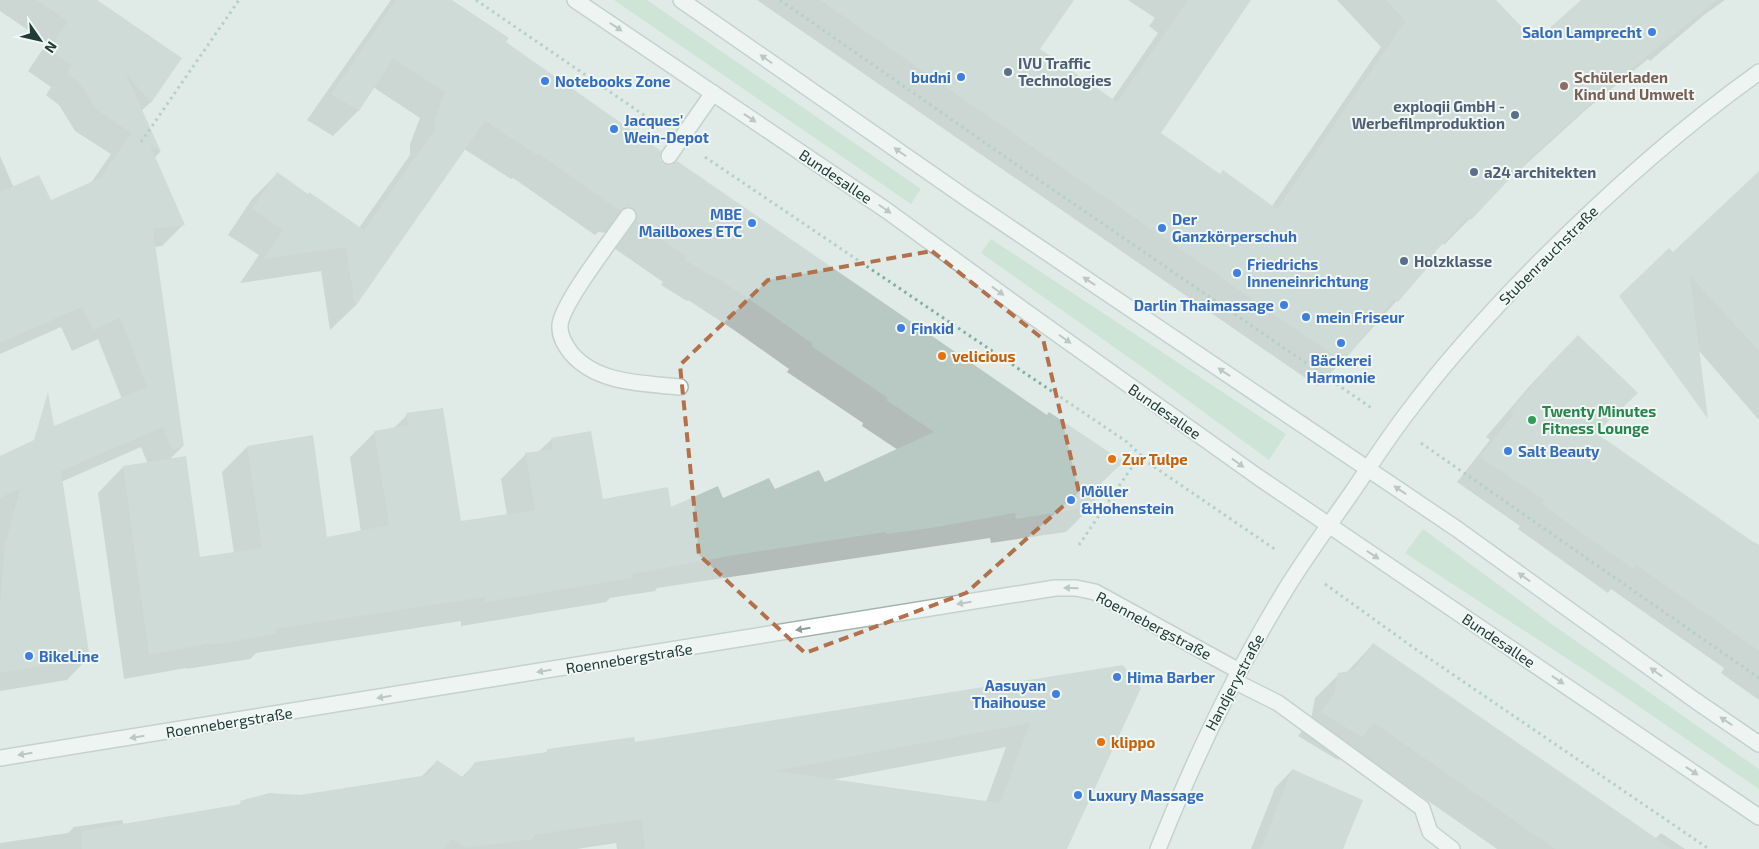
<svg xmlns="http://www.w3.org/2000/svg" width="1759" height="849" viewBox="0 0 1759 849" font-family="'Exo 2',sans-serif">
  <rect width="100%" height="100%" fill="#e0ebe7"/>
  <!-- green -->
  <g fill="#b8dcc4">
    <path d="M614 0H647L921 189 911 204Z"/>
    <path d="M991 239 1286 434 1269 460 1145 369 981 253Z"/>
    <path d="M1423 529 1553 625 1759 769V789L1609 686 1405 553Z"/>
  </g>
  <!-- shadow -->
  <g fill="#0003" fill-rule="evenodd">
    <path d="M0 0H95L151 102 141 111 160 152 154 158 184 224 162 246 154 247 183 446 169 460 199 558 234 553 222 472 247 447 326 539 361 532 350 457 375 432 393 429 407 415 460 523 507 515 501 479 526 454 538 452 552 439 602 500 671 509 774 491 824 484 898 450 862 426 863 423 787 372 789 369 734 330 688 300 687 301 661 285 663 282 611 246 608 233 598 232 595 235 513 178 511 179 464 149 354 307 330 330 321 271 240 283 259 255 228 235 252 199 277 174 359 228 410 155V144L420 118 373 87 358 111 333 136 307 120 391 0H450L504 43 659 160 663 165 1046 417 1122 463 1100 484 1091 507 1066 532 991 543 990 538 657 588 655 591 610 598 606 602 461 626V621L256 653 250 659 186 669V668L124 679 98 493 123 467 148 464 141 447 61 482 88 658 67 680 0 691V457L122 399 98 339 72 351 61 327 0 354V156L14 188 50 202 91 183 111 154 75 131 59 105 46 95 51 87 28 71 47 43 0 11Z"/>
    <path d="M757 0H1072L1038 50 1112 100 1158 33 1149 26 1155 18 1128 0H1250L1159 133 1219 175 1272 206 1381 47 1337 0H1495L1535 43 1583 0H1725L1704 15 1650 61 1648 59 1588 108 1503 185 1444 245 1442 242 1433 251V260L1343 361 1317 386Z"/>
    <path d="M1759 177V420L1641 284Z"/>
    <path d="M1553 361 1595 434 1753 543 1754 542 1759 545V700L1721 673 1724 668 1611 589 1608 593 1518 529 1520 526 1457 482 1490 440 1486 437 1527 389Z"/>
    <path d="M1373 644 1655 839 1661 833 1685 849H1497L1351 747 1338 760 1298 736 1311 719 1315 698 1339 674 1346 673Z"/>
    <path d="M1123 666 1066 849H617L616 843 577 849H0V843L68 833 74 827 122 820 124 825 237 806 241 803 300 797 421 777 437 761 461 778 476 763 544 754 548 750 634 743ZM1006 747 986 802 831 780Z"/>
    <path d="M1292 770 1341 849H1251L1275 788Z"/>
  </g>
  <!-- building -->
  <g fill="#b8c8c3" fill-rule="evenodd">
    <path d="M36 0H97L182 58 151 103 126 74 161 152 150 145 185 225 153 229 184 446 172 450 163 427 61 471 90 659 0 673V604L5 544 20 489 0 498V456L34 440 48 392 54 426 147 387 120 318 93 330 82 307 0 343V192L39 175 51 200 100 178 131 133 97 110 80 84 67 73 71 65 49 49 68 21Z"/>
    <path d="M396 0H452L509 38 506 42 661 151 660 160 664 164 672 165 677 161 1047 415 1049 412 1124 462 1103 480 1092 507 1016 519 1015 513 931 528 886 534V532L735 555 632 574 633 578 485 602V597L275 629 276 634 211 645V643L149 655 123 466 186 456 200 557 262 548 247 446 313 435 327 537 389 525 374 431 408 425 406 413 443 408 461 521 535 510 525 453 553 449 551 438 591 431 603 499 668 487 671 507 718 486 723 498 769 478 775 489 819 470 825 482 934 432 886 400 888 398 811 346 813 344 759 306 714 276 712 277 685 260 687 257 636 221 637 213 633 208 625 207 620 211 538 153 537 155 485 121 355 307 346 247 264 259 283 230 252 209 277 172 308 194 309 192 364 230 435 129V118L445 92 393 59 359 111 331 94Z"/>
    <path d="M820 0H1074L1040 49 1117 102 1188 0H1251L1161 133 1220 174 1223 170 1277 209 1405 21 1386 0H1496L1535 41 1581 0H1717L1615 82 1521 167 1471 220 1468 217 1435 252 1434 260 1398 302 1394 299 1343 362Z"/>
    <path d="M1759 171V351L1690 276 1708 419 1619 296 1669 248 1673 252Z"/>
    <path d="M1578 335 1638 393 1596 433 1759 546V651L1636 565 1634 569 1604 549 1541 504 1544 500 1480 457 1513 415 1510 412 1551 363Z"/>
    <path d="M1373 643 1672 849H1555L1374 723 1362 737 1320 712 1334 694 1338 673 1354 670Z"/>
    <path d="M1123 665 1141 688 1067 849H645L641 819 534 835V839L466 848 452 839 443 849H82L81 831 241 804 240 801 269 793 300 795 428 775 437 760 464 778 475 762 548 752 547 749 634 737 635 742ZM1030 723 1000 803 775 771Z"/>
    <path d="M1292 769 1363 800 1343 849H1261Z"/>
  </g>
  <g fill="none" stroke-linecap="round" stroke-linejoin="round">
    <!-- service casing -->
    <g stroke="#a3b3ae" stroke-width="18">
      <g id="service">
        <path d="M669 156 713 93"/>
        <path d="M628 216C613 238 562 303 560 325 559 336 565 345 571 353 597 384 643 383 680 387"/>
        <path d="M1234 681 1278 703 1422 808 1430 832 1452 849"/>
      </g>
    </g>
    <!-- minor casing -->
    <g stroke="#a3b3ae" stroke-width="18">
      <g id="minor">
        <path d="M0 758 1055 588H1076L1095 592 1239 671"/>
        <path d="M1158 849C1194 759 1235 672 1286 589 1305 558 1327 528 1348 498 1369 468 1388 437 1411 408 1443 365 1479 325 1515 287 1590 209 1671 135 1759 72"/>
      </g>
    </g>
    <!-- tertiary casing -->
    <g stroke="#a3b3ae" stroke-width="18">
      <g id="tertiary">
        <path d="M575 0 886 210 1025 311 1258 477 1759 817"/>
        <path d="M681 0 969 200 1457 529 1696 701 1759 744"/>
      </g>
    </g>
    <!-- path -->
    <g stroke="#80afa3" stroke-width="3" stroke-dasharray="2.5 4" stroke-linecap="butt">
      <path d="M476 0 657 124"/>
      <path d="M780 0 1001 154 1373 409"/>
      <path d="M141 142 239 0"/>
      <path d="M705 157 1127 442 1150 464 1276 550"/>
      <path d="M1421 443 1759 678"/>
      <path d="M1079 545 1136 461"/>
      <path d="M1325 584 1414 648 1709 849"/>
    </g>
    <!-- service -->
    <use href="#service" stroke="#fff" stroke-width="15"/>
    <!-- minor -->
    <use href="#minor" stroke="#fff" stroke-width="15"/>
    <!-- tertiary -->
    <use href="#tertiary" stroke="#fff" stroke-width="15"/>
  </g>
  <!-- one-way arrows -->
  <defs><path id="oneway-solid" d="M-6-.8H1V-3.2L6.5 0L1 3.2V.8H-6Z" transform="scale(1.25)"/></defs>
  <g fill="#909d9a">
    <use href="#oneway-solid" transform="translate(616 27) rotate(34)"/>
    <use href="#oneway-solid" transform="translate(766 59) rotate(-145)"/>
    <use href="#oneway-solid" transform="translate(750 118) rotate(34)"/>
    <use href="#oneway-solid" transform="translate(900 152) rotate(-145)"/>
    <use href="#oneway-solid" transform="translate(885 209) rotate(35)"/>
    <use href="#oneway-solid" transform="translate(1089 281) rotate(-146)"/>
    <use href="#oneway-solid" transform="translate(998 291) rotate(36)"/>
    <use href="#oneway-solid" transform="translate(1065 339) rotate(35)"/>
    <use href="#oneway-solid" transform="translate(1224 372) rotate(-146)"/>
    <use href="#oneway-solid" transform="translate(1238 463) rotate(36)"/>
    <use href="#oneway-solid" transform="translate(1400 490) rotate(-146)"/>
    <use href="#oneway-solid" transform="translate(1373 555) rotate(34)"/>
    <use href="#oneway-solid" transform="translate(1524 577) rotate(-144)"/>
    <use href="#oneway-solid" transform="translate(1071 588) rotate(-178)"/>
    <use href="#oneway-solid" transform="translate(964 603) rotate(171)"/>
    <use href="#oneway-solid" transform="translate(803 629) rotate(171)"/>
    <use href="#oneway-solid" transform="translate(544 671) rotate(171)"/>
    <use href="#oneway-solid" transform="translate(1656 672) rotate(-144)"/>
    <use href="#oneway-solid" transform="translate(1558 680) rotate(34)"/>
    <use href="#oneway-solid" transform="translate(384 697) rotate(171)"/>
    <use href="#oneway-solid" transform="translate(1726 721) rotate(-146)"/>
    <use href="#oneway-solid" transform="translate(137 737) rotate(171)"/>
    <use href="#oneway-solid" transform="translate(25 754) rotate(171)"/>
    <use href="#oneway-solid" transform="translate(1692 771) rotate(34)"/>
  </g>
  <!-- marked area -->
  <path d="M0 0H1759V849H0ZM932 251 1043 339 1079 492 966 593 805 653 699 555 680 365 768 280Z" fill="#e0ebe7" fill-opacity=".55" fill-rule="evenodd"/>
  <path fill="none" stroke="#b3704d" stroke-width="4" stroke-dasharray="10 6" stroke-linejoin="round" d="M932 251 1043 339 1079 492 966 593 805 653 699 555 680 365 768 280Z"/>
  <!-- markers -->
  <g fill="#3f7fe0" stroke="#f0f7f4" stroke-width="2">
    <circle cx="1652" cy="32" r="5"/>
    <circle cx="961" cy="77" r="5"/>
    <circle cx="545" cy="81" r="5"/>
    <circle cx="614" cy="129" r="5"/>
    <circle cx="752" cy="223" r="5"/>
    <circle cx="1162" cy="228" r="5"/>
    <circle cx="1237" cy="273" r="5"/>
    <circle cx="1284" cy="305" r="5"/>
    <circle cx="1306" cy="317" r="5"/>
    <circle cx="901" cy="328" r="5"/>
    <circle cx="1341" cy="343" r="5"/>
    <circle cx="1508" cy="451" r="5"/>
    <circle cx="1071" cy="500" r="5"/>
    <circle cx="29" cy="656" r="5"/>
    <circle cx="1117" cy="677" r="5"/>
    <circle cx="1056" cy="694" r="5"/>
    <circle cx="1078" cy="795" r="5"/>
  </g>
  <g fill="#5c6f8a" stroke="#f0f7f4" stroke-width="2">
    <circle cx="1008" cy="72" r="5"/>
    <circle cx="1515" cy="115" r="5"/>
    <circle cx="1474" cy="172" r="5"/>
    <circle cx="1404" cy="261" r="5"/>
  </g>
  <circle fill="#8d6e63" stroke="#f0f7f4" stroke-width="2" cx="1564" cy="86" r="5"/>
  <g fill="#e8710a" stroke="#f0f7f4" stroke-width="2">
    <circle cx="942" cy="356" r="5"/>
    <circle cx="1112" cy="459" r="5"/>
    <circle cx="1101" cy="742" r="5"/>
  </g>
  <circle fill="#2e9e5b" stroke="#f0f7f4" stroke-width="2" cx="1532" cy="420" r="5"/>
  <g text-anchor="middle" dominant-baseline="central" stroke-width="4" stroke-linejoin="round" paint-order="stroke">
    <!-- shop labels -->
    <g font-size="15" font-weight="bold" fill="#366cbe" stroke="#f0f7f4" text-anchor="start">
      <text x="1642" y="32" text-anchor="end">Salon Lamprecht</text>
      <text x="951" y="77" text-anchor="end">budni</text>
      <text x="555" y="81">Notebooks Zone</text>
      <text x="624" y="120">Jacques'<tspan x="624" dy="17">Wein-Depot</tspan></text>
      <text x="742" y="214" text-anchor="end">MBE<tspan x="742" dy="17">Mailboxes ETC</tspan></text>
      <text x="1172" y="219">Der<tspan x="1172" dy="17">Ganzkörperschuh</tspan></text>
      <text x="1247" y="264">Friedrichs<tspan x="1247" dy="17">Inneneinrichtung</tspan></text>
      <text x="1274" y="305" text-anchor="end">Darlin Thaimassage</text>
      <text x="1316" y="317">mein Friseur</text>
      <text x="911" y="328">Finkid</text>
      <text x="1341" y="360" text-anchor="middle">Bäckerei<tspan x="1341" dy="17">Harmonie</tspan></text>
      <text x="1518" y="451">Salt Beauty</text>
      <text x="1081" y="491">Möller<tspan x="1081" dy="17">&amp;Hohenstein</tspan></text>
      <text x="39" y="656">BikeLine</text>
      <text x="1127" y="677">Hima Barber</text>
      <text x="1046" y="685" text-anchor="end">Aasuyan<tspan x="1046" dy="17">Thaihouse</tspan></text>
      <text x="1088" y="795">Luxury Massage</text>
    </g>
    <!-- service labels -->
    <g font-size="15" font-weight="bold" fill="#4e5e75" stroke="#f0f7f4" text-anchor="start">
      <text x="1018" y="63">IVU Traffic<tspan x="1018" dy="17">Technologies</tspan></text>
      <text x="1505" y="106" text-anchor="end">exploqii GmbH -<tspan x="1505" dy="17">Werbefilmproduktion</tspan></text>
      <text x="1484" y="172">a24 architekten</text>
      <text x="1414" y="261">Holzklasse</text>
    </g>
    <!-- education labels -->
    <g font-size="15" font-weight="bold" fill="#785e54" stroke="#f0f7f4" text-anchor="start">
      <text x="1574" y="77">Schülerladen<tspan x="1574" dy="17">Kind und Umwelt</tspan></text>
    </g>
    <!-- street labels -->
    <g font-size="15" fill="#213b36" stroke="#f0f7f4">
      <text transform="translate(836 176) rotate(34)">Bundesallee</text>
      <text transform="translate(1548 255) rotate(-45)">Stubenrauchstraße</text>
      <text transform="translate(1165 411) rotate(35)">Bundesallee</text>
      <text transform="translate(1154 625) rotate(28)">Roennebergstraße</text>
      <text transform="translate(1499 640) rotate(34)">Bundesallee</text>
      <text transform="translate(629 658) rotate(-9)">Roennebergstraße</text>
      <text transform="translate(1234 682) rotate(-62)">Handjerystraße</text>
      <text transform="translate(229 722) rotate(-9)">Roennebergstraße</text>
    </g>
    <!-- food labels -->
    <g font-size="15" font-weight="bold" fill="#c56008" stroke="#f0f7f4" text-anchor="start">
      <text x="952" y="356">velicious</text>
      <text x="1122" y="459">Zur Tulpe</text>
      <text x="1111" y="742">klippo</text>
    </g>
    <!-- leisure labels -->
    <g font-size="15" font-weight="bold" fill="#27864d" stroke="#f0f7f4" text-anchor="start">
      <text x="1542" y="411">Twenty Minutes<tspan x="1542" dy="17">Fitness Lounge</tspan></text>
    </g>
  </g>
  <!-- north arrow -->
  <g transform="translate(40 40) rotate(124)" stroke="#f0f7f4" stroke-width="4" paint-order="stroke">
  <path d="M0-4L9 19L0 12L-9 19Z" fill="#213b36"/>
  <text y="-8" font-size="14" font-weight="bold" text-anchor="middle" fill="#213b36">N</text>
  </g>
</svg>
